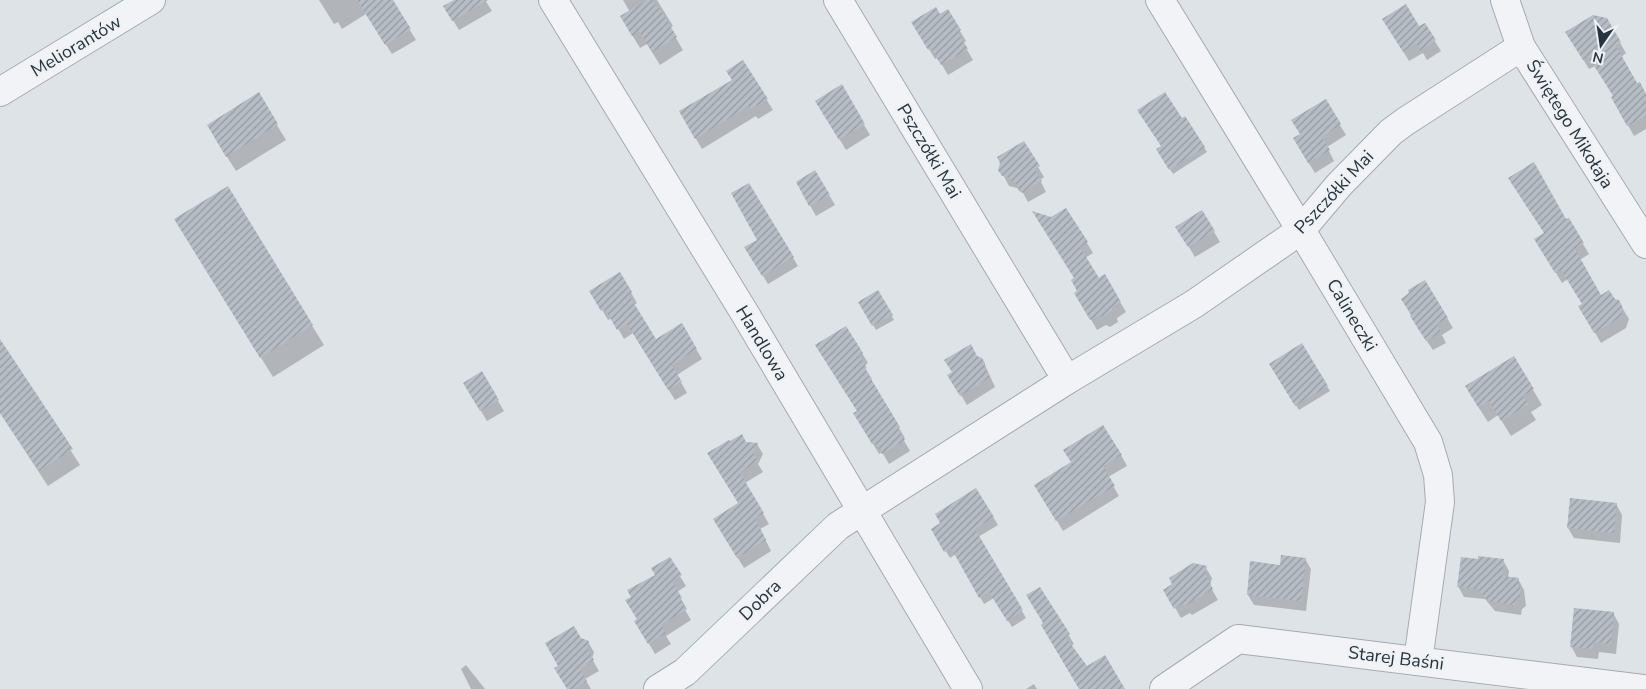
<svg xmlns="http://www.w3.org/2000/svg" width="1646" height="689" viewBox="0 0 1646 689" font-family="'Nunito Sans',sans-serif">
  <defs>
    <pattern id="building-hatch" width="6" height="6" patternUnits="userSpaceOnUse" patternTransform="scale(1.25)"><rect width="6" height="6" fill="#b6bdc5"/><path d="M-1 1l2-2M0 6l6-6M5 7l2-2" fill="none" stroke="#949aa1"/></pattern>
  </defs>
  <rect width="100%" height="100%" fill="#dee3e8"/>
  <!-- shadow -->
  <g fill="#0003">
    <path d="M319 0H391L416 40 392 54 366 14 342 29 338 22 334 24Z"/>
    <path d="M456 0H485L492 11 459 30 445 7Z"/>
    <path d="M623 0H657L673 26 670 28 683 50 660 65 647 44 640 48 629 30 630 12Z"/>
    <path d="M947 10 966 41 963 43 973 60 948 75 938 58 935 59 913 22 939 15Z"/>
    <path d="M1606 19 1626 53 1621 57 1637 84 1646 96V129L1634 136 1612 97 1614 96 1595 66 1589 69 1573 43Z"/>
    <path d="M1424 24 1441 51 1427 60 1423 53 1409 61 1390 30 1419 28Z"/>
    <path d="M743 62 773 110 758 119 756 116 702 149 680 112 733 80Z"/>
    <path d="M841 86 870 135 846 150 817 102Z"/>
    <path d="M258 94 286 140 236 171 217 141Z"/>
    <path d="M1325 101 1346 135 1327 147 1334 161 1315 173 1300 149 1301 135Z"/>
    <path d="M1185 117 1207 152 1173 174 1158 150 1162 147 1181 120Z"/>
    <path d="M1023 142 1044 177 1040 180 1046 192 1028 202 1022 191 1020 192 1017 188 1009 186 1000 169Z"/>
    <path d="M815 171 835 205 816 216 797 182Z"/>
    <path d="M749 185 798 266 768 284 746 247 759 240Z"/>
    <path d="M227 188 324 345 273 377 187 239Z"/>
    <path d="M1202 212 1220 242 1195 257 1177 227Z"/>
    <path d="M1568 219 1589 254 1580 260 1601 296 1618 301 1629 319 1626 328 1601 343 1580 307 1584 305 1568 279 1562 283 1536 239Z"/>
    <path d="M1040 222 1087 243 1093 253 1085 258 1098 279 1104 275 1126 312 1117 318 1118 322 1110 327 1106 325 1097 330 1076 293 1079 291 1076 279Z"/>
    <path d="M620 274 637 303 634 305 656 341 696 349 702 359 677 375 687 393 675 400 633 333 624 339 612 318 608 320 591 291Z"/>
    <path d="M1425 281 1453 328 1442 335 1446 343 1433 350 1417 327Z"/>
    <path d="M877 291 894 320 876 330 860 302Z"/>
    <path d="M0 341 80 465 48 486 0 413Z"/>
    <path d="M1302 345 1330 391 1299 410 1270 364Z"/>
    <path d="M862 353 868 363 864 366 872 379 870 380 905 438 903 439 910 451 889 464 882 452 879 454 861 424 858 412 823 356Z"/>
    <path d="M976 357 984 363 995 387 967 405 949 375Z"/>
    <path d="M1514 358 1542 405 1531 412 1536 420 1511 436 1498 415 1488 422 1475 402Z"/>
    <path d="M481 373 504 411 487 421 464 383Z"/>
    <path d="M746 443 757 444 763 454 758 464 763 472 745 483 769 524 760 529 771 551 744 568 714 519 740 504 715 463Z"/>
    <path d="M1121 455 1127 466 1108 477 1119 496 1063 531 1036 486Z"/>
    <path d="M976 489 998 525 978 537 1026 618 1012 627 994 598 984 604 956 554 950 558 932 530 942 524Z"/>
    <path d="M1616 504 1622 515 1620 543 1574 538 1568 528Z"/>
    <path d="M669 558 686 586 677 592 687 609 685 610 691 620 666 636 671 644 655 654 636 621 639 620 632 597 657 575Z"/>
    <path d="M1305 559 1311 569 1306 611 1254 605 1248 595Z"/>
    <path d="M1503 560 1509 571 1508 578 1518 579 1524 590 1526 606 1522 609 1521 615 1495 611 1485 599 1464 597 1458 586Z"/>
    <path d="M1206 568 1212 578 1210 586 1218 600 1192 615 1190 613 1181 618 1165 590Z"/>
    <path d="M1613 613 1619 624 1616 654 1599 652 1598 659 1577 657 1571 646Z"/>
    <path d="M1042 625 1068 634 1074 644 1071 646 1087 667 1124 689H1080Z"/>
    <path d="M580 639 588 642 594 652 592 659 599 671 585 679 591 689H568L560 667Z"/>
    <path d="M466 665 485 689H471L461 669Z"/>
    <path d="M1034 684 1037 689H1026Z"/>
  </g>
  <!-- building -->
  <g fill="url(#building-hatch)">
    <path d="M357 0H393L411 29 385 45Z"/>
    <path d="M454 0H488L452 21 443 6Z"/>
    <path d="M647 0H652L657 7 658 6 677 37 652 52 639 31 632 36 620 16Z"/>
    <path d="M1406 4 1419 26 1425 23 1436 40 1420 51 1416 43 1403 52 1382 19Z"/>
    <path d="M936 7 940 14 948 9 961 30 958 32 968 49 941 65 931 48 928 50 911 22Z"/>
    <path d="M1593 15 1607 18 1621 42 1616 46 1637 83 1640 82 1646 94V116L1627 126 1611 97 1613 96 1588 56 1583 60 1565 32Z"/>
    <path d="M743 60 768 99 751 109 749 106 695 139 679 111 732 80 726 71Z"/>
    <path d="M842 84 865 124 839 140 815 101Z"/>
    <path d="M259 92 278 124 226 157 207 125Z"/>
    <path d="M1165 92 1182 118 1185 116 1205 147 1169 170 1156 149 1161 146 1137 110Z"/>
    <path d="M1326 99 1341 124 1322 137 1330 150 1308 163 1293 138 1300 134 1291 120Z"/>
    <path d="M1024 141 1040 166 1035 170 1042 181 1022 193 1015 182 1013 183 1009 177 1002 176 998 170 1000 163 997 157Z"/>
    <path d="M1534 162 1566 219 1569 218 1584 243 1575 249 1601 295 1609 290 1615 299 1619 300 1623 308 1621 317 1594 333 1578 306 1582 304 1561 270 1555 273 1534 239 1544 233 1508 178Z"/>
    <path d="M815 170 830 195 809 206 796 182Z"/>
    <path d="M749 183 794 257 762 276 744 247 757 240 731 193Z"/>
    <path d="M228 186 313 325 260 358 174 219Z"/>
    <path d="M1066 208 1088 242 1080 247 1099 278 1105 274 1121 302 1112 307V311L1103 317 1099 315 1090 320 1074 293 1077 291 1071 280 1074 278 1032 211 1051 217Z"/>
    <path d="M1202 210 1215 231 1188 247 1175 227Z"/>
    <path d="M620 272 632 292 629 295 656 339 682 323 697 349 672 365 682 382 668 390 627 324 617 330 605 309 601 311 589 291Z"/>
    <path d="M1425 280 1448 318 1437 324 1441 332 1426 341 1410 316 1411 315 1401 299 1409 293 1408 290Z"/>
    <path d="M878 290 893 315 872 326 858 302Z"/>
    <path d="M846 326 863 353 859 355 867 368 865 369 900 427 898 429 905 440 882 454 875 443 872 444 853 413 857 411 815 345Z"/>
    <path d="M0 339 73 449 39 471 0 413Z"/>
    <path d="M1302 343 1328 386 1295 406 1269 364Z"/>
    <path d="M971 344 977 356 982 358 985 363V368L990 377 960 396 947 375 952 372 944 360Z"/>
    <path d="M1514 356 1534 389 1523 396 1529 404 1501 421 1489 401 1478 407 1465 386Z"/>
    <path d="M482 371 499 400 480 411 463 383Z"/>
    <path d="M1103 425 1122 455 1103 466 1115 486 1056 521 1034 485 1071 462 1063 450Z"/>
    <path d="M742 434 746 442 758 443 753 453 758 461 740 473 764 513 755 518 766 540 737 558 713 519 738 503 707 453 729 440 730 441Z"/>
    <path d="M976 488 994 517 975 529 1023 610 1007 621 989 592 979 598 951 548 944 552 931 529 940 523 935 514Z"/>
    <path d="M1570 498 1617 503 1614 533 1567 528Z"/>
    <path d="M1281 555 1306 558 1301 601 1247 595 1250 561 1280 565Z"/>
    <path d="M1478 556 1504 559 1502 576 1519 578 1518 585 1521 589 1520 596 1516 599 1515 605 1488 601 1478 589 1457 587 1461 557 1478 559Z"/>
    <path d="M670 557 682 575 672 581 682 598 680 599 686 610 661 625 666 633 648 644 634 621 637 619 625 600 631 597 627 590 655 575 651 568Z"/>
    <path d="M1193 563 1207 566 1205 574 1213 589 1185 606 1183 603 1174 609 1163 590 1172 584 1169 578Z"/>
    <path d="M1040 587 1070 634 1065 636 1087 666 1105 655 1125 689H1079L1041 625 1043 623 1026 595Z"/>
    <path d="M1574 608 1614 612 1611 644 1593 642V649L1570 647Z"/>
    <path d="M574 626 581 638 589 641 587 648 594 660 580 669 587 681 574 689H567L554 668 558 666 545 643Z"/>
  </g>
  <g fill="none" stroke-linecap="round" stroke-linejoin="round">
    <!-- minor casing -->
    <g stroke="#a3abb2" stroke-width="30">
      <g id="minor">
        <path d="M553 0 744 312 968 689"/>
        <path d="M838 0 1067 380"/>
        <path d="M1160 0 1301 230 1428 442 1438 475 1440 502 1418 661"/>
        <path d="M1505 0 1521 47 1646 244"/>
        <path d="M0 92 151 0"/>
        <path d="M658 689 685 672 838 526 1067 380 1194 304 1301 230 1339 185 1391 132 1406 121 1521 47"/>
        <path d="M1164 689 1238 639 1643 689"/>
      </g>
    </g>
    <!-- minor -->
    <use href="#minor" stroke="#f1f3f6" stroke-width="28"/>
  </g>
  <g text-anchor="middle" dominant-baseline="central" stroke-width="4" stroke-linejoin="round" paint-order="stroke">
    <!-- street labels -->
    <g font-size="18" fill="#27333f" stroke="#eef2f5">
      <text transform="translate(76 46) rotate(-31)">Meliorantów</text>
      <text transform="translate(1570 124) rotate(58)">Świętego Mikołaja</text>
      <text transform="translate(929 151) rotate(59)">Pszczółki Mai</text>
      <text transform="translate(1334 192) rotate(-47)">Pszczółki Mai</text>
      <text transform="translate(1352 315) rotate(59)">Calineczki</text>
      <text transform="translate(762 343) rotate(59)">Handlowa</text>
      <text transform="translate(760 600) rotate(-44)">Dobra</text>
      <text transform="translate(1396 658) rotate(7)">Starej Baśni</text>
    </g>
  </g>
  <!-- north arrow -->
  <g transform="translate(1601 45) rotate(193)" stroke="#eef2f5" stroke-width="4" paint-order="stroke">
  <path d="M0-4L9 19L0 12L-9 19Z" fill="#27333f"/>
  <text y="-8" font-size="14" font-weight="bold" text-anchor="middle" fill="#27333f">N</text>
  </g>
</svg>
